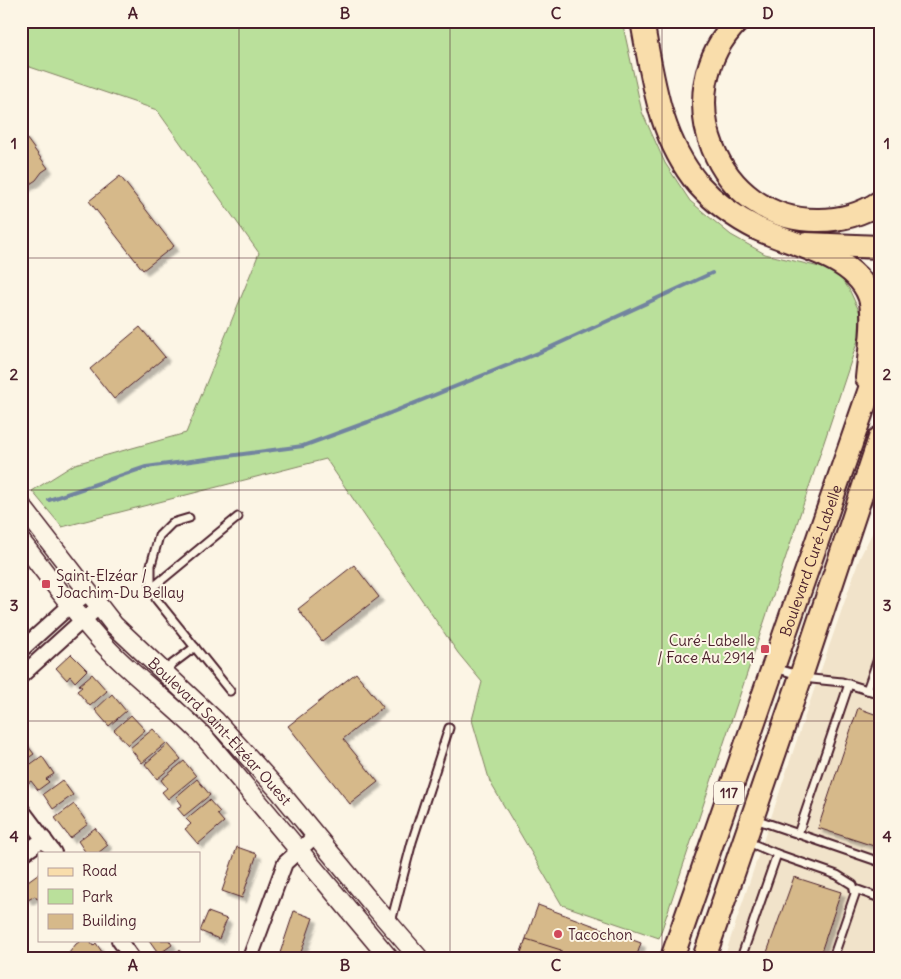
<svg xmlns="http://www.w3.org/2000/svg" width="901" height="979" viewBox="0 0 901 979" font-family="Delius,sans-serif">
  <defs>
    <filter id="shadow"><feDropShadow dx="4.5" dy="4.5" stdDeviation="1" flood-color="#0004"/></filter>
  </defs>
  <rect width="100%" height="100%" fill="#fcf5e5"/>
  <filter id="ink" filterUnits="userSpaceOnUse"><feTurbulence type="fractalNoise" baseFrequency=".02" numOctaves="2"/><feDisplacementMap in="SourceGraphic" scale="10" xChannelSelector="R" yChannelSelector="G"/><feConvolveMatrix kernelMatrix="1 2 1 2 8 2 1 2 1" color-interpolation-filters="sRGB"/></filter>
  <g filter="url(#ink)">
    <!-- built -->
    <path fill="#f1e3ca" d="M880 518V958H724L804 719 860 557Z"/>
    <!-- green -->
    <path fill="#bae09b" stroke="#828063" d="M21 21H622L642 112 665 163 690 201 731 235 765 254 828 269 841 278 849 289 860 313 862 328 659 938 562 905 490 782 472 720 482 682 458 653 326 459 62 527 32 491 75 464 186 433 259 253 157 110 21 64Z"/>
    <g fill="none" stroke-linecap="round" stroke-linejoin="round">
      <!-- stream -->
      <path stroke="#72849f" stroke-width="4" d="M49 500 146 467 303 446 368 422 538 353 712 273"/>
    </g>
    <!-- building -->
    <g fill="#d6b98a" stroke="#4a1f2b" filter="url(#shadow)">
      <path d="M24 135 48 168 42 172 36 180 21 190V137Z"/>
      <path d="M120 176 174 246 143 270 89 201Z"/>
      <path d="M140 327 165 357 114 399 90 369Z"/>
      <path d="M354 565 379 597 322 641 298 609Z"/>
      <path d="M71 654 87 670 75 682 70 676 67 680 56 668Z"/>
      <path d="M356 673 383 707 343 739 378 782 350 804 288 726Z"/>
      <path d="M92 674 107 691 90 706 77 691 82 687 79 685Z"/>
      <path d="M112 694 126 711 109 726 95 710Z"/>
      <path d="M858 708 880 716V848L818 828Z"/>
      <path d="M131 715 145 730 128 745 114 730Z"/>
      <path d="M153 729 166 743 142 763 130 748Z"/>
      <path d="M22 738 34 754 21 763V739Z"/>
      <path d="M168 744 181 759 157 779 145 764Z"/>
      <path d="M42 756 54 774 46 779 49 782 38 790 31 781 28 783 21 774V771Z"/>
      <path d="M184 761 196 776 168 799 162 792 167 788 161 780Z"/>
      <path d="M197 779 210 795 184 816 177 808 182 805 176 797Z"/>
      <path d="M62 780 73 795 53 809 43 794Z"/>
      <path d="M209 800 220 812 217 814 224 822 198 844 185 829 191 824 186 819Z"/>
      <path d="M74 804 88 824 70 838 55 818Z"/>
      <path d="M95 828 108 845 98 853H86L78 841Z"/>
      <path d="M237 847 257 854 242 898 222 891Z"/>
      <path d="M39 873V898L37 899 35 896 28 900 21 891V886Z"/>
      <path d="M794 877 841 892 819 958H765Z"/>
      <path d="M538 905 641 943 636 958H578L561 952 559 958H519Z"/>
      <path d="M294 911 313 918 299 958H284L279 956Z"/>
      <path d="M208 912 227 919 219 939 200 931Z"/>
      <path d="M526 939 561 950 559 958H519Z"/>
      <path d="M82 940H89L93 946 96 943 104 955 100 958H72L69 953 76 944Z"/>
      <path d="M149 940H169L172 945 159 954Z"/>
      <path d="M180 950 183 958H163Z"/>
    </g>
    <g fill="none" stroke-linecap="round" stroke-linejoin="round">
      <!-- service casing -->
      <g stroke="#4a1f2b" stroke-width="11">
        <g id="service">
          <path d="M189 518 172 523 159 536 151 565V585L156 599 230 691"/>
          <path d="M152 588 238 517"/>
          <path d="M775 668 812 679 842 682 880 694"/>
          <path d="M163 671 195 647"/>
          <path d="M867 690 880 653"/>
          <path d="M755 819 880 862"/>
          <path d="M798 834 849 684"/>
          <path d="M777 854 837 875 853 885 855 894 833 958"/>
          <path d="M855 889 880 898"/>
          <path d="M391 922 412 842 449 728"/>
          <path d="M741 958 777 854 748 842"/>
        </g>
      </g>
      <!-- minor casing -->
      <g stroke="#4a1f2b" stroke-width="18">
        <g id="minor">
          <path d="M21 650 64 611 88 593"/>
          <path d="M21 676 76 626 99 607"/>
          <path d="M21 809 54 853"/>
          <path d="M21 855 44 839"/>
          <path d="M119 940 132 958"/>
          <path d="M250 958 285 863 316 835"/>
        </g>
      </g>
      <!-- tertiary casing -->
      <g stroke="#4a1f2b" stroke-width="21">
        <g id="tertiary">
          <path id="s1" d="M21 505 114 625 216 721 280 792 369 900 419 958"/>
          <path d="M21 541C50 578 78 618 110 651 140 682 175 706 204 737L389 958"/>
        </g>
      </g>
      <!-- primary casing -->
      <g stroke="#4a1f2b" stroke-width="26">
        <g id="primary">
          <path d="M642 21C653 79 659 137 698 184 715 203 736 218 758 229 794 246 861 257 871 302 875 324 869 355 867 378"/>
          <path d="M738 21C666 92 716 222 819 220 840 220 862 214 880 202"/>
          <path d="M806 244 880 247"/>
          <path id="s2" d="M672 958 880 360"/>
          <path d="M704 958 801 676 880 438"/>
        </g>
      </g>
      <!-- service -->
      <use href="#service" stroke="#fcf5e5" stroke-width="7"/>
      <!-- minor -->
      <use href="#minor" stroke="#fcf5e5" stroke-width="14"/>
      <!-- tertiary -->
      <use href="#tertiary" stroke="#fcf5e5" stroke-width="18"/>
      <!-- primary -->
      <use href="#primary" stroke="#f9ddab" stroke-width="22"/>
    </g>
  </g>
  <!-- grid -->
  <path fill="none" stroke="#4a1f2b" stroke-width="1" stroke-opacity="0.55" d="M239 21V958M450 21V958M662 21V958M21 258H880M21 490H880M21 721H880"/>
  <!-- markers -->
  <g fill="#d1495b" stroke="#fcf5e5" stroke-width="2">
    <rect x="41" y="579" width="10" height="10" rx="2.5"/>
    <rect x="760" y="644" width="10" height="10" rx="2.5"/>
    <circle cx="558" cy="934" r="5"/>
  </g>
  <g text-anchor="middle" dominant-baseline="central" stroke-width="4" stroke-linejoin="round" paint-order="stroke">
    <!-- shield labels -->
    <rect fill="#fcf5e5" stroke="#7f5f63" stroke-width="1" x="714" y="781.5" width="30" height="23" rx="4"/>
    <g font-size="14" font-weight="bold" fill="#4a1f2b">
      <text x="729" y="793">117</text>
    </g>
    <!-- street labels -->
    <g font-size="15" fill="#4a1f2b" stroke="#fcf5e5">
      <text stroke="none"><textPath href="#s2" startOffset="421">Boulevard Curé-Labelle</textPath></text>
      <text stroke="none"><textPath href="#s1" startOffset="302">Boulevard Saint-Elzéar Ouest</textPath></text>
    </g>
    <!-- poi labels -->
    <g font-size="15" fill="#4a1f2b" stroke="#fcf5e5" text-anchor="start">
      <text x="56" y="575">Saint-Elzéar /<tspan x="56" dy="17">Joachim-Du Bellay</tspan></text>
      <text x="755" y="640" text-anchor="end">Curé-Labelle<tspan x="755" dy="17">/ Face Au 2914</tspan></text>
      <text x="568" y="934">Tacochon</text>
    </g>
  </g>
  <!-- margin -->
  <rect width="901" height="979" fill="none" stroke="#fcf5e5" stroke-width="55"/>
  <!-- legend -->
  <rect x="38" y="852" width="162" height="90" fill="#fcf5e5" stroke="#b59f9b"/>
  <rect x="48" y="868" width="25" height="8" fill="#f9ddab" stroke="#b59f9b"/>
  <text x="82" y="876" font-size="15" fill="#4a1f2b">Road</text>
  <rect x="48" y="889" width="25" height="15" fill="#bae09b" stroke="#b59f9b"/>
  <text x="82" y="902" font-size="15" fill="#4a1f2b">Park</text>
  <rect x="48" y="914" width="25" height="15" fill="#d6b98a" stroke="#b59f9b"/>
  <text x="82" y="926" font-size="15" fill="#4a1f2b">Building</text>
  <rect x="28" y="28" width="846" height="924" fill="none" stroke="#4a1f2b" stroke-width="2"/>
  <g font-size="16" text-anchor="middle" font-weight="bold" fill="#4a1f2b">
    <text x="133" y="19">A</text>
    <text x="345" y="19">B</text>
    <text x="556" y="19">C</text>
    <text x="768" y="19">D</text>
    <text x="14" y="149">1</text>
    <text x="887" y="149">1</text>
    <text x="14" y="380">2</text>
    <text x="887" y="380">2</text>
    <text x="14" y="611">3</text>
    <text x="887" y="611">3</text>
    <text x="14" y="842">4</text>
    <text x="887" y="842">4</text>
    <text x="133" y="971">A</text>
    <text x="345" y="971">B</text>
    <text x="556" y="971">C</text>
    <text x="768" y="971">D</text>
  </g>
</svg>
